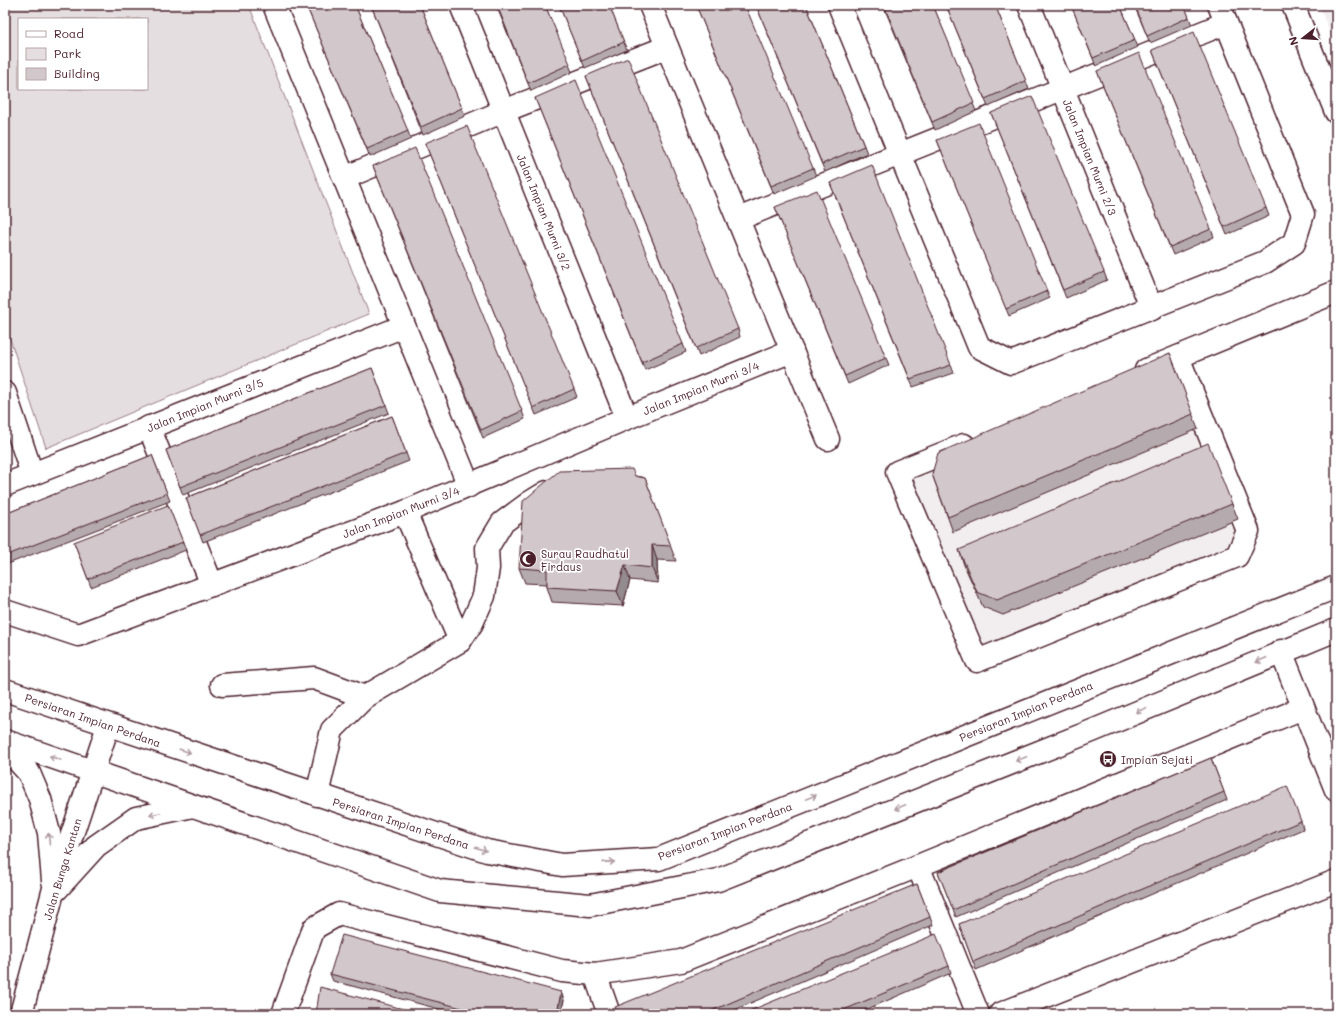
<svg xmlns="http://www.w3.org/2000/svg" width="1341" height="1019" viewBox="0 0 1341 1019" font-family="Mali,sans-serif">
  <rect width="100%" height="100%" fill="#fff"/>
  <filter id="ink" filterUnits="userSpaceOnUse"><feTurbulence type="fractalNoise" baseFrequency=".025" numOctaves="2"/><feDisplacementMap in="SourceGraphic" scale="8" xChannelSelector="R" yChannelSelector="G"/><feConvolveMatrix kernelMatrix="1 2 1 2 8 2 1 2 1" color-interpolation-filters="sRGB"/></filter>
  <g filter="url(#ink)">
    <!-- built -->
    <g fill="#f2eeef">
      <path d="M1319 5H1336V47Z"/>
      <path d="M1174 364 1242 532 1233 553 981 651 908 475Z"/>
    </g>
    <!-- green -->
    <path fill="#e5dee0" stroke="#987e86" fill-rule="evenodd" d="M5 5H249L369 314 46 448 5 324ZM19 19H147V89H19Z"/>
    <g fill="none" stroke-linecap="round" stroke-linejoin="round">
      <!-- minor casing -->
      <g stroke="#4a1f2b" stroke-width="25">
        <g id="minor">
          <path d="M274 5 469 486"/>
          <path d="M461 5 627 418"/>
          <path d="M650 5 828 439"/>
          <path d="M839 5 979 347 1011 363 1265 262 1294 243 1303 214 1219 5"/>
          <path d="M1029 5 1152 309"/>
          <path d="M1293 5 1336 112"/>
          <path d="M344 178 504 111 667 47"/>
          <path d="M738 219 1226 23"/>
          <path d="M1146 370 1336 292"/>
          <path d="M5 393 32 474"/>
          <path d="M149 427 212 585"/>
          <path d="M964 445 897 472 977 661 1237 556 1248 531 1178 357"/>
          <path d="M5 485 404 326"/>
          <path d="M405 512 460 641 472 623 484 596 488 568 487 548 502 523 529 503 547 492"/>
          <path d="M5 611 78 635 405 512 627 418 792 351"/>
          <path d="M1281 651 1336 790"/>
          <path d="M222 685 314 678 365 697"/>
          <path d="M5 690 487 851 562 865 659 859 1336 587"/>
          <path d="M5 741 440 891 590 905 718 880 1092 731 1336 630"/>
          <path d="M5 747 29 773 40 799 49 833 53 881"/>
          <path d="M317 795 332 730 365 697 460 641"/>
          <path d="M918 866 978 1014"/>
          <path d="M57 889 96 846 136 818 193 806"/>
          <path d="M595 974 609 1014"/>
          <path d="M21 1014 53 892 108 726"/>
          <path d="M283 1014 314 928 339 914 562 971 595 974 681 961 918 866 1303 708"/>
          <path d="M1000 1014 1336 881"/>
        </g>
      </g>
      <!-- minor -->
      <use href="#minor" stroke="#fff" stroke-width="22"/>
    </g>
    <!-- wall -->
    <g fill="#b5abaf" stroke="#4a1f2b">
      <path d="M306 5H355L411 139 370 157Z"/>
      <path d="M371 5H420L465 116 423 135Z"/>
      <path d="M496 5H545L572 72 531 91Z"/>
      <path d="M559 5H609L627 50 585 68Z"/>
      <path d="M696 5 813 168 816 176 774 194Z"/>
      <path d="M756 5H806L867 153 825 172Z"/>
      <path d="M883 5H933L976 111 935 130Z"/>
      <path d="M946 5H995L1029 89 988 107Z"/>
      <path d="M1071 5H1120L1138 47 1096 66Z"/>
      <path d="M1134 5H1184L1192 25 1150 43Z"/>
      <path d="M1152 50 1266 208 1269 216 1227 235Z"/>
      <path d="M1097 71 1211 229 1214 237 1173 255Z"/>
      <path d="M586 76 738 329 740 337 699 356Z"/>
      <path d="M535 98 683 344 686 352 645 370Z"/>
      <path d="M991 113 1104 272 1107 280 1066 298Z"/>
      <path d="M937 140 1047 291 1050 298 1009 316Z"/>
      <path d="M425 143 574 389 577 397 536 415Z"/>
      <path d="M373 166 522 411 525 419 483 438Z"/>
      <path d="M830 183 951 365 954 373 913 387Z"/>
      <path d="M775 207 886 358 889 365 848 384Z"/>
      <path d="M1170 353 1198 429 953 532 932 474Z"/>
      <path d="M372 368 389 413 183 495 166 450Z"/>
      <path d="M392 416 409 461 203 542 186 498Z"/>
      <path d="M152 455 170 501 5 565V514Z"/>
      <path d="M635 476 645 478 676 561 657 560 658 583 630 580 623 606 552 602 547 587V584L525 583 519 568Z"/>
      <path d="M1232 504 1238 519 1003 615 983 607 964 565 959 550Z"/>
      <path d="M74 542H183L186 550 91 587Z"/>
      <path d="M1211 758 1227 800 956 917 938 872Z"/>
      <path d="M1301 821 1303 829 976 970 959 924Z"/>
      <path d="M917 884 933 925 725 1014H618Z"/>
      <path d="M949 966 951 973 856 1014H742Z"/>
      <path d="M330 974 561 992 564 1000 561 1014H458L333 981Z"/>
    </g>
    <!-- shaded-wall -->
    <g fill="#938b8e" stroke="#4a1f2b">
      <path d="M652 545 657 560 658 583 652 568Z"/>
      <path d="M625 565 630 580 623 606 617 591Z"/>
      <path d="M561 992 564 1000 561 1014H557Z"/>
    </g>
    <!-- building -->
    <g fill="#d2c7cb" stroke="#4a1f2b">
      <path d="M306 5H355L408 131 367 149Z"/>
      <path d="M371 5H420L462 108 421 127Z"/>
      <path d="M497 5H545L570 64 528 83Z"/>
      <path d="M559 5H609L624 42 582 61Z"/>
      <path d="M696 5H745L813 168 771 186Z"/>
      <path d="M756 5H806L864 146 822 164Z"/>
      <path d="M884 5H933L974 103 932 122Z"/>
      <path d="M946 5H995L1026 81 985 99Z"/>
      <path d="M1071 5H1120L1135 40 1093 58Z"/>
      <path d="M1135 5H1184L1189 17 1147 36Z"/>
      <path d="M1194 32 1266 208 1224 227 1152 50Z"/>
      <path d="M1139 53 1211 229 1170 247 1097 71Z"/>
      <path d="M628 58 738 329 696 348 586 76Z"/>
      <path d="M576 80 683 344 642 362 535 98Z"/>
      <path d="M1032 96 1104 272 1063 290 991 113Z"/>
      <path d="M979 123 1047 291 1006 309 937 140Z"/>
      <path d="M467 126 574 389 533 408 425 143Z"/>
      <path d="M415 148 522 411 481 430 373 166Z"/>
      <path d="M872 165 951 365 910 379 830 183Z"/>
      <path d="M817 190 886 358 845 376 775 207Z"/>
      <path d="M1170 353 1193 414 948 517 932 474 938 453Z"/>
      <path d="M372 368 386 405 180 487 166 450Z"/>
      <path d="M392 416 406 453 200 535 186 498Z"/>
      <path d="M1208 443 1232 504 997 600 977 592 959 550Z"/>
      <path d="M152 455 167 493 5 556V514Z"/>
      <path d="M632 469 635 476 645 478 671 546 652 545V568L625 565 617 591 547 587V570L519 568 523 501 559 471Z"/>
      <path d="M168 505 183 542 88 579 74 542Z"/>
      <path d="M1211 758 1224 792 953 910 938 872Z"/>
      <path d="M1287 786 1301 821 973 962 959 924Z"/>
      <path d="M917 884 930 917 704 1014H618L615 1007Z"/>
      <path d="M936 934 949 966 834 1014H742Z"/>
      <path d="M342 935 561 992 557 1014H485L330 974Z"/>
      <path d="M320 987 422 1014H316Z"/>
    </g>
    <!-- one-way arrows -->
    <defs><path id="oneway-shaft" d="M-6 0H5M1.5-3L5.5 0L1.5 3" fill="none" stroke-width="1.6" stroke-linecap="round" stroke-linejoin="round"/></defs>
    <g stroke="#ae9aa0">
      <use href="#oneway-shaft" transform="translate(1261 660) rotate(157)"/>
      <use href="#oneway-shaft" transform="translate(1141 710) rotate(157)"/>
      <use href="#oneway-shaft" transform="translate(185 751) rotate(18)"/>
      <use href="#oneway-shaft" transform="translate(55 758) rotate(-161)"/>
      <use href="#oneway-shaft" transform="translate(1021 759) rotate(158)"/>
      <use href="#oneway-shaft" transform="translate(811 797) rotate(-22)"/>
      <use href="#oneway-shaft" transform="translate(900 807) rotate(158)"/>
      <use href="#oneway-shaft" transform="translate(155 814) rotate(168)"/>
      <use href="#oneway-shaft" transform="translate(49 839) rotate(-95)"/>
      <use href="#oneway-shaft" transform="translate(481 849) rotate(18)"/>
      <use href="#oneway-shaft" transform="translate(609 862) rotate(-4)"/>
    </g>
  </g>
  <!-- icons -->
  <defs>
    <g id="mosque-disc" transform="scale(0.9)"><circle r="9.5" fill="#4a1f2b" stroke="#fff"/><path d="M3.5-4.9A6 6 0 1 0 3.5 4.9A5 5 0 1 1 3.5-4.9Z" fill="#fff"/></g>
    <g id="bus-disc" transform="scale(0.9)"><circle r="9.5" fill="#4a1f2b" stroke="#fff"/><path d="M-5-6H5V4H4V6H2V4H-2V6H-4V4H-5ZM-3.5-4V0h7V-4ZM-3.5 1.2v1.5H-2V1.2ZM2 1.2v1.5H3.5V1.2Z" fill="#fff"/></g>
  </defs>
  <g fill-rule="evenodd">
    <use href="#mosque-disc" x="528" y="559"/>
    <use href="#bus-disc" x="1108" y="759"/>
  </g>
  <g text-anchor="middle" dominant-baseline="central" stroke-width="3.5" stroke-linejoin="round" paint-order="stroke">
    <!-- street labels -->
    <g font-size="11" fill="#4a1f2b" stroke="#fff">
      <text transform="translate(1090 157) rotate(68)">Jalan Impian Murni 2/3</text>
      <text transform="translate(544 212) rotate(68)">Jalan Impian Murni 3/2</text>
      <text transform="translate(701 388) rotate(-22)">Jalan Impian Murni 3/4</text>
      <text transform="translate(205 405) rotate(-22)">Jalan Impian Murni 3/5</text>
      <text transform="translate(401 512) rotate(-21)">Jalan Impian Murni 3/4</text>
      <text transform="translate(1026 711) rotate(-22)">Persiaran Impian Perdana</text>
      <text transform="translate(93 720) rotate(19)">Persiaran Impian Perdana</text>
      <text transform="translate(401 823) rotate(18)">Persiaran Impian Perdana</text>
      <text transform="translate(725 831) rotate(-21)">Persiaran Impian Perdana</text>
      <text transform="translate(62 869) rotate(-73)">Jalan Bunga Kantan</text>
    </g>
    <!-- poi labels -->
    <g font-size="11" fill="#4a1f2b" stroke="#fff" text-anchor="start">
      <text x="541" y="553">Surau Raudhatul<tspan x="541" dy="13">Firdaus</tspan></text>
      <text x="1121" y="759">Impian Sejati</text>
    </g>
  </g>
  <!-- margin -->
  <rect width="1341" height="1019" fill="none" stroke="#fff" stroke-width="20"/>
  <rect x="10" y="10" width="1321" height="999" fill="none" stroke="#4a1f2b" stroke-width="1.5" filter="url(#ink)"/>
  <!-- legend -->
  <rect x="18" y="18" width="130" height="72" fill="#ffffff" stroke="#b7a5aa"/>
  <rect x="26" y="31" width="20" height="6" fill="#ffffff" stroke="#b7a5aa"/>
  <text x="54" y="38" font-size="12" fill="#4a1f2b">Road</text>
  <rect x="26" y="48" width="20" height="12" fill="#e5dee0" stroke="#b7a5aa"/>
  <text x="54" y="58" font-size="12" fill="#4a1f2b">Park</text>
  <rect x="26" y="68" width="20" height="12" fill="#d2c7cb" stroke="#b7a5aa"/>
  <text x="54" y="78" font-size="12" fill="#4a1f2b">Building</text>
  <!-- north arrow -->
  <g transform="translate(1303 38) rotate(253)" stroke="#ffffff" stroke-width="3" paint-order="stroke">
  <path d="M0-3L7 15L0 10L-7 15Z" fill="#4a1f2b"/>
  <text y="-6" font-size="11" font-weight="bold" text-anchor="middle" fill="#4a1f2b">N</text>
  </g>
</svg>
